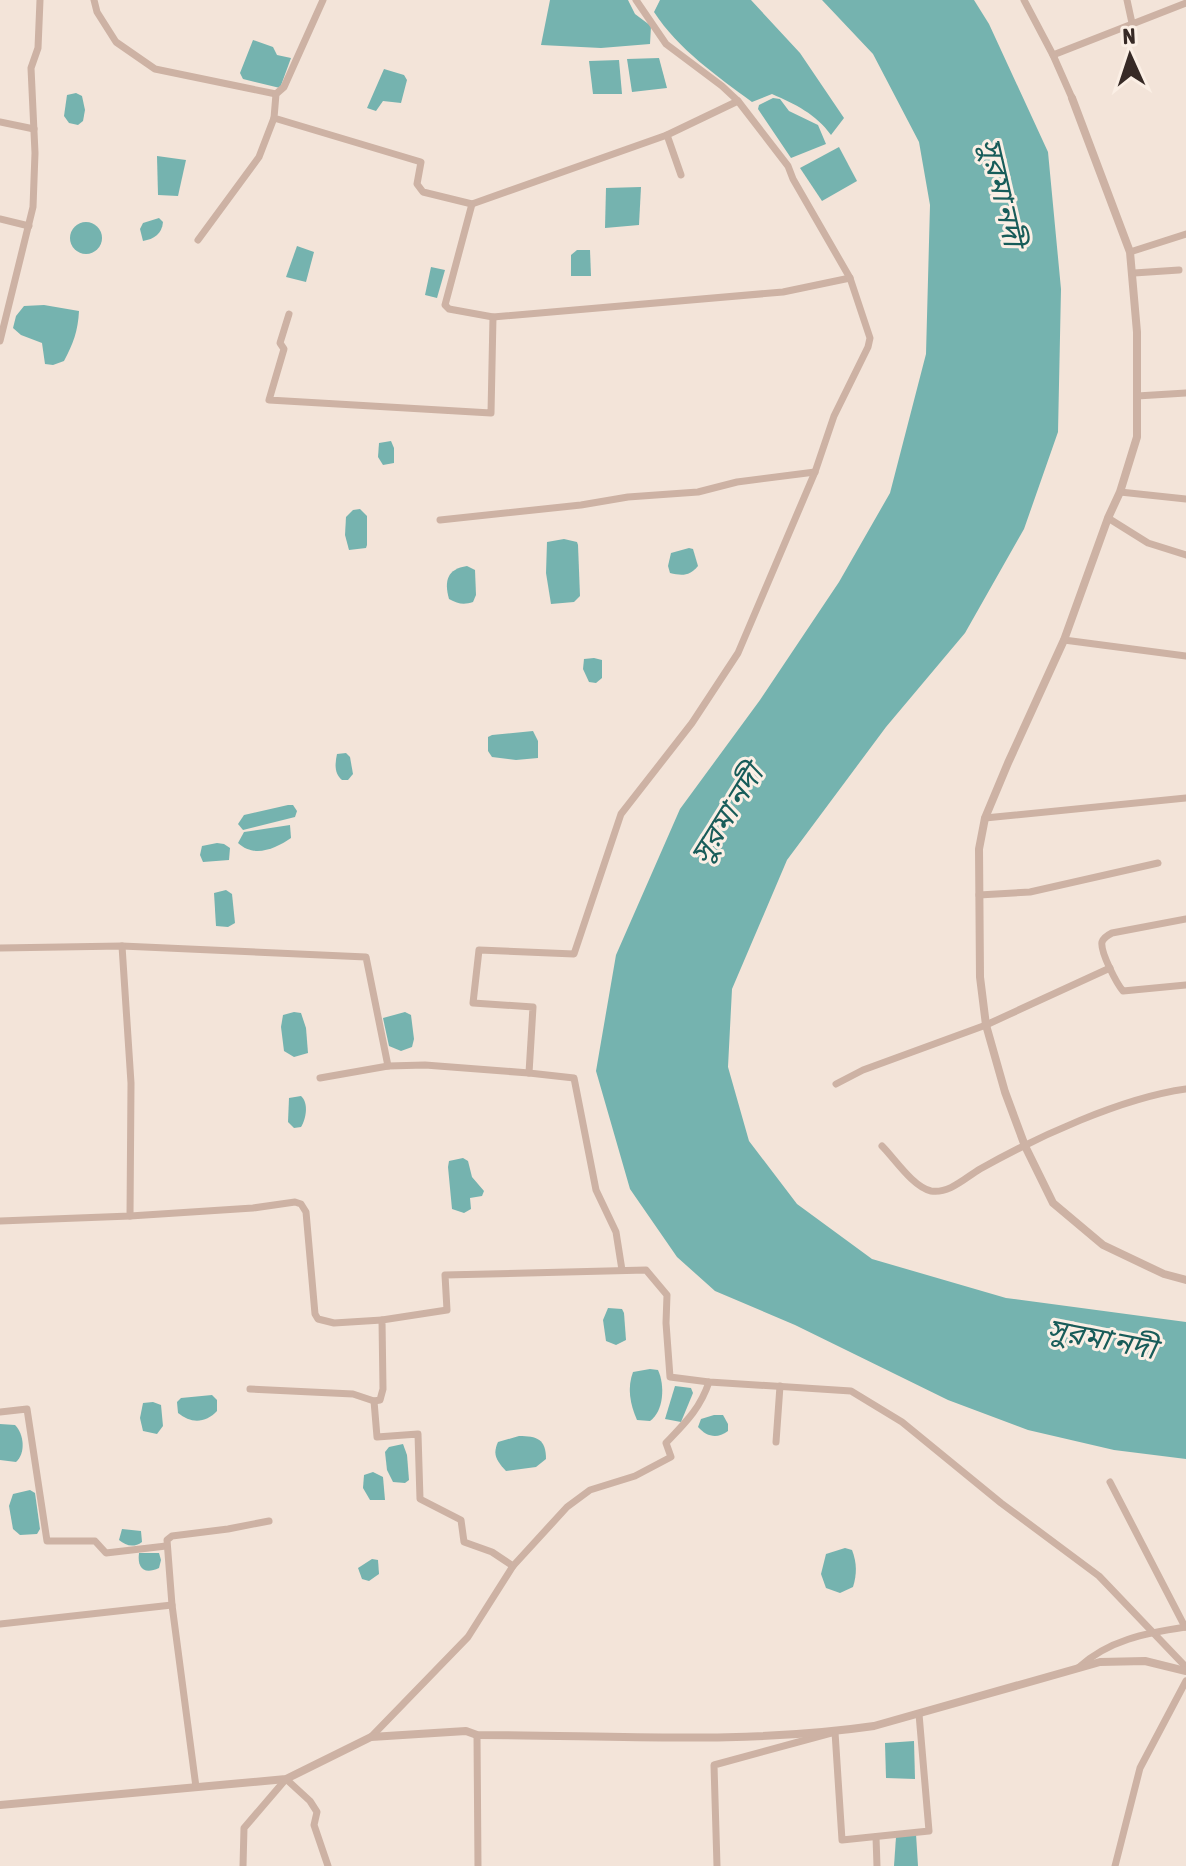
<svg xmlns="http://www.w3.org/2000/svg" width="1186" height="1866" viewBox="0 0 1186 1866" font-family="'Asap Condensed','Noto Sans Bengali',sans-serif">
  <rect width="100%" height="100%" fill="#f3e4d9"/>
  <!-- water -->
  <g fill="#75b3af">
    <path d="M550 0H628L635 14 651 26 650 44 601 48 541 45Z"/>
    <path d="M660 0H751L800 53 844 118 831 135C816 114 795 104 772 94L752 102C717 76 678 49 654 12Z"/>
    <path d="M822 0H974L989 24 1048 152 1061 289 1058 432 1024 529 965 633 886 727 787 860 732 989 728 1067 749 1141 797 1204 872 1259 1006 1298 1186 1322V1459L1114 1450 1028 1430 948 1400 795 1325 715 1291 677 1257 630 1189 596 1071 616 955 680 809 760 700 839 582 890 493 926 354 930 205 919 142 873 54Z"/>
    <path d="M253 40 273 47 277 55 291 58 280 88 243 79 240 73Z"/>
    <path d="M659 58 667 88 632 92 627 59Z"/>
    <path d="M619 60 622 94H593L589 61Z"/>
    <path d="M384 69 404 75 407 80 401 103 383 101 376 111 367 108Z"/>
    <path d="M76 93 82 96 85 110 83 121 78 125 69 123 64 116 67 95Z"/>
    <path d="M773 98 780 99 789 111 818 125 826 144 791 158 758 109 759 105Z"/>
    <path d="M839 147 857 181 822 201 800 168Z"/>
    <path d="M157 156 186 160 178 196 158 195Z"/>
    <path d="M641 187 639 225 605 228 606 188Z"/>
    <path d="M159 218 163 222C162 234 154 239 143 241L140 229 143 223Z"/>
    <circle cx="86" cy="238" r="16"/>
    <path d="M297 246 314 252 306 282 286 277Z"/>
    <path d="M577 250H590L591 276H571V255Z"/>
    <path d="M431 267 445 270 437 298 425 295Z"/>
    <path d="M44 305 79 311C78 331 73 344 64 361L53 365 45 364 42 343 21 335 13 328 16 316 24 306Z"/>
    <path d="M391 441 394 448V463L383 465 378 457 379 443Z"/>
    <path d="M360 509 367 516V545L366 548 349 550 345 535 346 517 353 510Z"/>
    <path d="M564 539 577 542 578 545 580 596 574 602 551 604 546 573 547 542Z"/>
    <path d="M689 548 693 549 698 566C690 576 682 576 670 573L668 566 671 553Z"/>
    <path d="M467 566 475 570 476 595 473 602C464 605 458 604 449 599 444 581 447 569 467 566Z"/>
    <path d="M594 658 602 660V678L596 683 589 682 583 669 584 659Z"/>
    <path d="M533 731 538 741V758L516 760 492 757 488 751V737L492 735Z"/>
    <path d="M346 753 350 757 353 774 348 780H342C334 773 335 764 337 754Z"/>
    <path d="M288 805H293L297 811 295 817 243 830 238 824 244 815Z"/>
    <path d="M290 825 291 838C275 849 254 858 238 843L244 832Z"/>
    <path d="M217 843 224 844 230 848 229 860 203 862 200 855 202 846Z"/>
    <path d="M226 890 232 894 235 923 228 927 216 926 214 893Z"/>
    <path d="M294 1012 301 1013 306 1028 308 1053 294 1057 284 1051 281 1027 283 1015Z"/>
    <path d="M405 1012 411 1015 414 1039 412 1047 401 1051 389 1046 383 1018Z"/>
    <path d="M301 1096C309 1103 306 1119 301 1127L294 1128 288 1122 289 1098Z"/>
    <path d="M463 1158 468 1161 472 1177 484 1191 482 1196 470 1198 471 1209 464 1213 452 1209 448 1167 449 1161Z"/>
    <path d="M608 1308 622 1309 624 1313 626 1340 616 1345 606 1341 603 1320Z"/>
    <path d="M650 1369 658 1370C665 1385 664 1411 650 1421L637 1420C630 1404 627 1388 633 1372Z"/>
    <path d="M675 1386 691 1388 693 1393 681 1422 665 1419Z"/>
    <path d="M212 1395 217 1400V1411C206 1423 191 1424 178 1413L177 1402 181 1398Z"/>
    <path d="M153 1402 161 1405 163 1426 157 1434 143 1431 140 1418 143 1403Z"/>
    <path d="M714 1415H723L728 1424V1431C717 1439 707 1437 698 1427L701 1419Z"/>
    <path d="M0 1424 15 1425C24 1434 26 1453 16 1462L0 1460Z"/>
    <path d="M519 1436C537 1436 546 1439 546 1459L536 1467 506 1471C497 1461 492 1455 498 1442Z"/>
    <path d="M403 1444 407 1455 409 1480 405 1483 393 1482 387 1470 385 1452 389 1447Z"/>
    <path d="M373 1472 383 1477 385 1500H370L363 1488 364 1475Z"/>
    <path d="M30 1490 35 1493 40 1529 37 1534 20 1535 13 1529 9 1506 13 1494Z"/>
    <path d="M122 1529 141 1531 142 1542C134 1548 126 1546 119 1540Z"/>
    <path d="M845 1548 852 1550C857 1563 857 1574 853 1587L840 1593 826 1588 821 1574 826 1554Z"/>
    <path d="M139 1553H159L161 1560 159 1568C144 1575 137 1568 139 1553Z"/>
    <path d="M372 1559 378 1560 379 1574 369 1581 362 1579 358 1568Z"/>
    <path d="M914 1741 915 1779 886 1778 885 1743Z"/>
    <path d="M916 1834 918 1866H894L896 1837Z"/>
  </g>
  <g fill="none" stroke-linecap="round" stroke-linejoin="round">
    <!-- minor -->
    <g stroke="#cdb2a4" stroke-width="7">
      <path d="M94 0 97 12 116 42 155 69 276 94"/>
      <path d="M323 0 284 87 276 94 274 118 421 162 417 184 423 192 472 204 667 135"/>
      <path d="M1024 0 1053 55 1072 98"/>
      <path d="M1127 0 1132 23"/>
      <path d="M1053 55 1186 3"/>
      <path d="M0 122 34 129"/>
      <path d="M681 175 667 135 738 101"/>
      <path d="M472 204 445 305 449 309 493 317 783 292 850 278"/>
      <path d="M0 219 29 226"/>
      <path d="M198 240 259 157 274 118"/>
      <path d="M1130 252 1186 234"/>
      <path d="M1134 273 1179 270"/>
      <path d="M289 314 280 343 284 349 269 400 491 413 493 317"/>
      <path d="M0 341 33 207 35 153 31 68 38 48 40 0"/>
      <path d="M1137 396 1186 393"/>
      <path d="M1120 492 1186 499"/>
      <path d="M1108 518 1148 543 1186 555"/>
      <path d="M440 520 581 505 628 497 698 492 737 482 815 472"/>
      <path d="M1064 640 1186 656"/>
      <path d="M985 818 1186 798"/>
      <path d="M979 895 1030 892 1158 863"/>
      <path d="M1186 919 1112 933C1108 935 1104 937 1102 942 1100 952 1117 984 1123 991L1186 985"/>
      <path d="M122 946 366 957 388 1066"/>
      <path d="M0 948 122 946 131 1083 130 1216"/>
      <path d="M320 1078 388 1066 425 1065 529 1073"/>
      <path d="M836 1084 863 1070 986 1025 1110 968"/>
      <path d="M882 1146C895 1159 913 1187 931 1191 949 1194 965 1178 980 1169 1037 1137 1121 1098 1186 1089"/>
      <path d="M0 1221 130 1216 253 1208 295 1202 301 1204 306 1212 315 1314 318 1319 334 1323 382 1320"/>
      <path d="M622 1270 616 1232 596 1190 574 1078 529 1073 533 1007 473 1003 479 950 574 954 621 814 692 723 738 653 815 472 834 416 868 347 870 338 850 278 793 179 788 166 738 101 722 86 666 44 636 0"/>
      <path d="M250 1389 353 1394 374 1401"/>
      <path d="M0 1412 27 1409 47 1541H95L106 1553 166 1546"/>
      <path d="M776 1442 780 1386"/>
      <path d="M1110 1482 1185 1627"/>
      <path d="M513 1566 492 1552 464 1542 461 1520 420 1499 418 1434 377 1437 374 1401 380 1400 383 1389 382 1320 447 1310 445 1275 646 1270 667 1295 666 1323 670 1377 709 1382 851 1391 902 1422 1001 1503 1099 1576 1186 1667"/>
      <path d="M0 1624 172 1605"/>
      <path d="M1078 1668C1108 1640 1146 1633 1186 1627"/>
      <path d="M477 1735 478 1866"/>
      <path d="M371 1737 468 1637 513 1566 567 1507 590 1490 635 1476 671 1457 666 1443C685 1423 700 1409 709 1382"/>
      <path d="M196 1787 172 1605 167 1540 172 1536 228 1529 269 1521"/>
      <path d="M876 1837 877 1866"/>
      <path d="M243 1866 244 1828 286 1779 310 1801 317 1812 314 1825 328 1866"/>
      <path d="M717 1866 714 1765 835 1732 842 1840 929 1831 919 1714"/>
      <path d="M1115 1866 1140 1768 1186 1681"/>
    </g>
    <!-- tertiary -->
    <g stroke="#cdb2a4" stroke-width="8">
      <path d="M1072 98 1130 252 1137 332V437L1120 492 1108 518 1064 640 1008 763 985 818 979 849 980 977 986 1025 1005 1092 1025 1146 1053 1203 1103 1245 1164 1274 1186 1280"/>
      <path d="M0 1805 286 1779 371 1737 466 1731 477 1735C609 1735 743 1745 874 1726L1100 1662 1145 1661 1186 1671"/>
    </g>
  </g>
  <g text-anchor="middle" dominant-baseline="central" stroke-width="6" stroke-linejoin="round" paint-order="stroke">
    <!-- water labels -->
    <g font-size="30" font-style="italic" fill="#185c59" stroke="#fbefe5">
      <text transform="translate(1003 192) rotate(77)">সুরমা নদী</text>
      <text transform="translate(726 814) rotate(-58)">সুরমা নদী</text>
      <text transform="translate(1102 1338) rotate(11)">সুরমা নদী</text>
    </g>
  </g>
  <!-- north arrow -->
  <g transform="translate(1130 56) rotate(357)" stroke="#fbefe5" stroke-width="6" paint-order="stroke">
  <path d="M0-6L14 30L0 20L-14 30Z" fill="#372a26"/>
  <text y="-12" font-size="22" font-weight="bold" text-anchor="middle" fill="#372a26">N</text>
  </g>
</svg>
